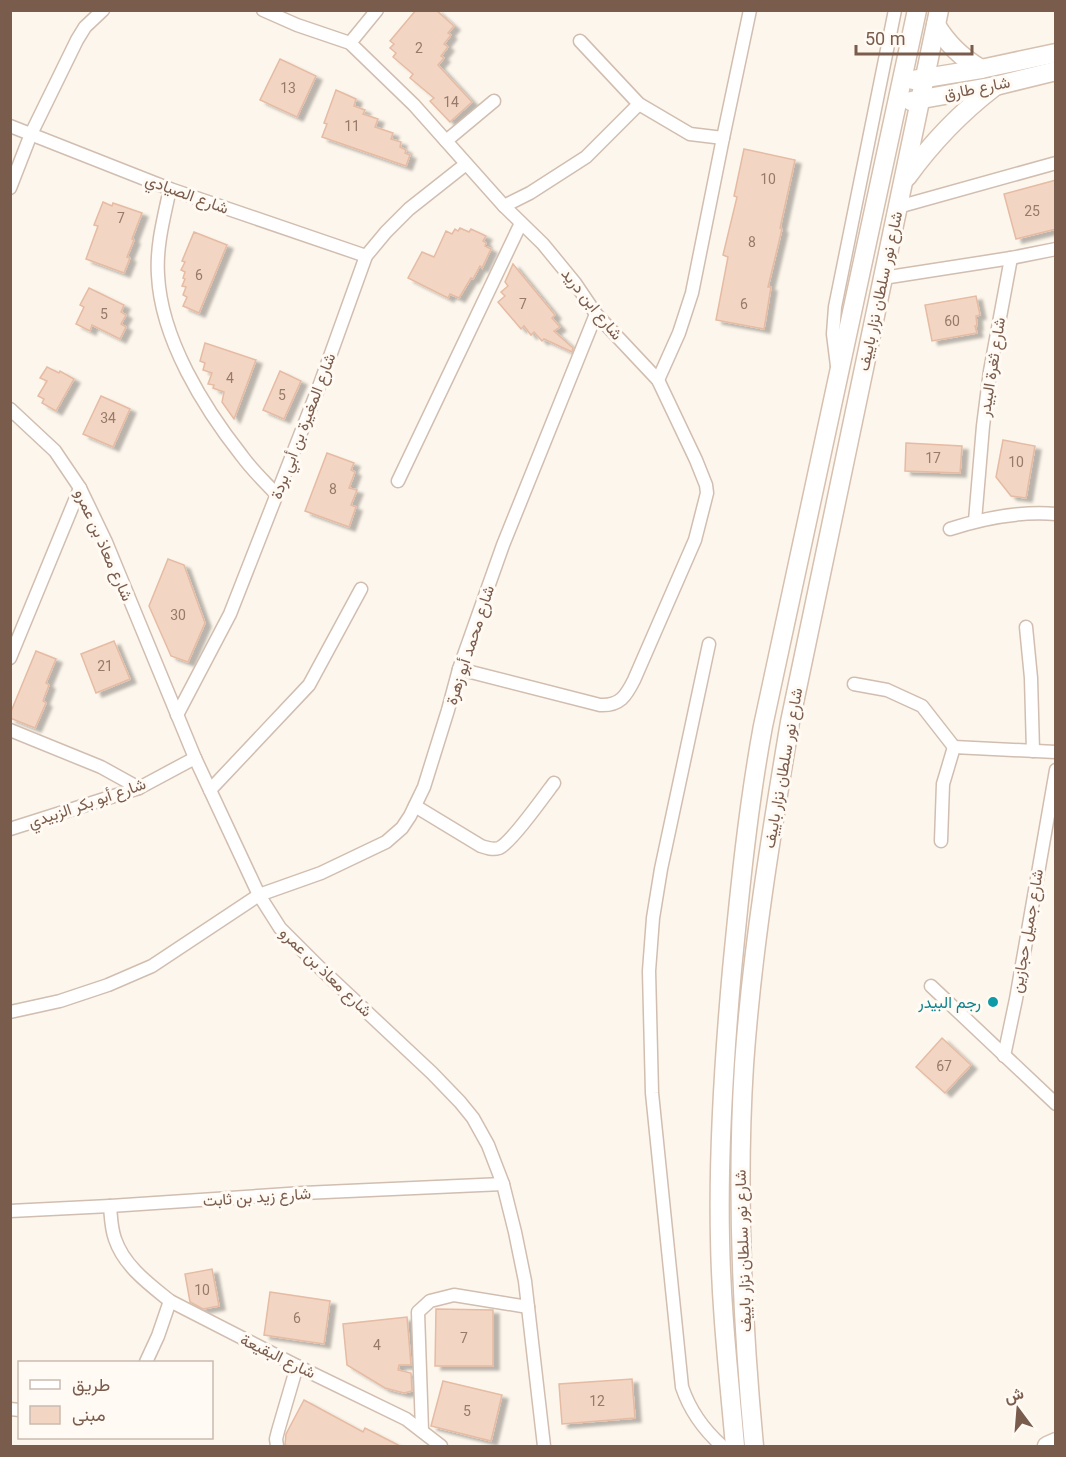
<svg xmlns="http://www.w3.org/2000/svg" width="1066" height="1457" viewBox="0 0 1066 1457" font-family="Roboto,Vazirmatn,sans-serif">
  <defs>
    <filter id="shadow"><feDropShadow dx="6" dy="4" stdDeviation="1.5" flood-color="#0004"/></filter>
  </defs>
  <rect width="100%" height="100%" fill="#fdf6ec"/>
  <!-- building -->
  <g fill="#f3d5c3" stroke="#e6bba3" stroke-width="1.5" filter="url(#shadow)">
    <path d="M416 10H436L454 26 448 33 451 35 444 44 448 47 441 56 444 58 438 65 472 102 450 122 430 101 434 98 410 78 413 74 393 57 396 53 390 48 394 44 390 41Z"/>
    <path d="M280 59 316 76 297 117 260 100Z"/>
    <path d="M336 90 356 99 354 106 365 110 363 114 378 119 375 127 393 133 391 139 401 142 400 147 406 150 405 153 410 155 406 166 322 137 327 124 324 123Z"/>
    <path d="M744 149 795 160 780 228 782 229 768 287H771L764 329 716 320 728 257 723 255 737 197 734 196Z"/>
    <path d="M1056 180V229L1016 239 1004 194Z"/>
    <path d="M103 202 112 206 113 203 142 213 132 239 134 240 127 257 130 258 124 273 86 259 98 226 94 225Z"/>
    <path d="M460 228 469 232 471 229 486 236 483 241 486 243 485 246 491 249 482 268 480 266 473 279 471 278 459 298 450 294 448 298 408 278 422 252 434 257 446 231 452 234 455 229 458 231Z"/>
    <path d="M194 232 227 245 199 313 183 306 187 297 183 295 186 287 182 286 185 279 183 278 185 272 181 270 185 262 182 261Z"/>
    <path d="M513 264 555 315 552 318 560 327 554 331 573 348 572 352 544 339 542 341 534 332 531 335 524 326 521 329 498 302 505 296 501 292 508 286 505 282Z"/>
    <path d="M89 288 124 305 121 312 126 315 121 324 126 327 120 339 92 325 90 331 76 324 84 307 80 305Z"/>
    <path d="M976 296 980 315 976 316 977 326H975L977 333 932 341 925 305Z"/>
    <path d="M205 343 256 360 234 419 222 402 224 392 213 388 214 385 208 384 212 373 203 370 205 363 200 361Z"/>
    <path d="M47 367 59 373 60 371 74 379 56 411 42 403 44 399 38 396 47 381 40 378Z"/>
    <path d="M280 371 301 381 284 419 263 410Z"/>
    <path d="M101 396 130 409 113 447 83 434Z"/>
    <path d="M1003 440 1035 446 1026 498 1011 496 996 477Z"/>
    <path d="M906 443 962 446 960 473 905 471Z"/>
    <path d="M327 453 354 463 351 470 355 472 349 488 357 490 351 505 356 507 349 527 305 511Z"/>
    <path d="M168 559 184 565 205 623 188 662 171 656 149 606Z"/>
    <path d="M114 641 130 679 96 693 81 654Z"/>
    <path d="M36 651 56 659 46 683 49 685 43 701 46 703 35 728 10 718V714Z"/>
    <path d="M942 1038 971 1065 945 1093 916 1067Z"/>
    <path d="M212 1269 219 1306 203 1309 190 1302 185 1274Z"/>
    <path d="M270 1292 330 1301 324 1344 264 1335Z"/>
    <path d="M436 1309 493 1310V1366H435Z"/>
    <path d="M407 1317 411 1365H399L398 1370 411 1373 412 1391 404 1393 385 1388 347 1365 343 1324Z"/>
    <path d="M632 1379 635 1418 562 1424 559 1384Z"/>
    <path d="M443 1381 502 1395 491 1441 431 1426Z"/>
    <path d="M304 1400 363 1432 365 1428 400 1446H288L285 1445 286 1434Z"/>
  </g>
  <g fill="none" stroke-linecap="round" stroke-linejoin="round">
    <!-- street casing -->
    <g stroke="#d1beb0" stroke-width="15">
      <g id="street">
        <path d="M263 10 297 25 350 43 414 105 504 206 543 244 575 283 596 314 658 380 696 460 706 485 707 493 695 540 634 680C626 696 620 706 600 705L459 669"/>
        <path d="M580 41 639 104 690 134 723 138"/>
        <path d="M350 43 377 10"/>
        <path d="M10 126 170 189 366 256"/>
        <path d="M446 141 494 101"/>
        <path d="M10 188 31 134 77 40 85 27 103 10"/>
        <path d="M170 189C164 217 156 246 158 275 161 339 204 408 242 456 252 470 265 482 276 494"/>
        <path d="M504 206 530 193 586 157 639 104"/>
        <path d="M898 207 1056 163"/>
        <path d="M883 278 1011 258 1056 249"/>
        <path d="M837 366 833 334 835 307 895 10"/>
        <path d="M658 380 679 333 692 293 723 138 750 10"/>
        <path d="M10 409 55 451 80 488 106 542 195 758 259 895 280 928 320 968 432 1073 460 1102 473 1118 488 1145 503 1184 515 1232 525 1281 544 1446"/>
        <path d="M398 481 521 223"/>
        <path d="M975 521 983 426 990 371 1011 258"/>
        <path d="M950 529C984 518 1019 511 1056 514"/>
        <path d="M1026 627 1031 678 1033 751"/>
        <path d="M709 644 661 869 653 918 649 971 652 1093 682 1387C690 1411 703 1429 722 1446"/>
        <path d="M10 658 80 488"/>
        <path d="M854 684 887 690 922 706 954 747"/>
        <path d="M177 715 230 614 320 384 366 256 386 232 409 209 466 164"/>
        <path d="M10 730 101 767 139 788"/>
        <path d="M210 790 309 685 361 589"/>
        <path d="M415 806 481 846C487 848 493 850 499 848 510 844 545 795 554 783"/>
        <path d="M10 829 139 788 195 758"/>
        <path d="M941 841 943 784 954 747 1056 752"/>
        <path d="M931 986 1056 1104"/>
        <path d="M10 1012 60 1001 108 985 152 966 259 895 321 873 386 842 402 828 410 816 424 787 448 710 459 669 503 545 596 314"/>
        <path d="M1004 1056 1016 999 1056 770"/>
        <path d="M110 1206C111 1217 111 1228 115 1239 124 1266 149 1284 170 1301"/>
        <path d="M10 1211 110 1206 303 1193 503 1184"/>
        <path d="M146 1362 158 1336 170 1301 297 1366 406 1419 441 1446"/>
        <path d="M10 1409 20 1410"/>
        <path d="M422 1431 418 1312 430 1301 454 1295 528 1307"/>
        <path d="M277 1446 276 1439 278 1431 297 1366"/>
      </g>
    </g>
    <!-- secondary casing -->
    <g stroke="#d6c0b0" stroke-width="21">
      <g id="secondary">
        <path d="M936 25C948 45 962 58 981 69"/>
        <path d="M913 80 981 69 1056 53"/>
        <path d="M911 101 995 86 1056 71"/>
        <path d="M907 177C933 141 959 114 994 87"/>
        <path d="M735 1446C729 1377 721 1308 720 1238 718 1148 724 1059 732 970 740 888 748 807 763 726L917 10"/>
        <path d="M754 1446C742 1320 736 1192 744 1065 752 950 771 835 790 722L939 10"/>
        <path d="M1047 1446 1056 1442"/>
      </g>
    </g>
    <!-- street -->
    <use href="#street" stroke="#fff" stroke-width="12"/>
    <!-- secondary -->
    <use href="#secondary" stroke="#fff" stroke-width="18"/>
  </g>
  <!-- markers -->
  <circle fill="#0f9aa8" stroke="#fffaf3" stroke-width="2" cx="993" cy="1002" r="6"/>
  <g text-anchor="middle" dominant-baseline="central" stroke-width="6" stroke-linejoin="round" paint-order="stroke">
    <!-- number labels -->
    <g font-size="14" fill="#987a6a">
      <text x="419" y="48">2</text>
      <text x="288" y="88">13</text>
      <text x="451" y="102">14</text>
      <text x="352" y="126">11</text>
      <text x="768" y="179">10</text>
      <text x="1032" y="211">25</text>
      <text x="121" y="218">7</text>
      <text x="752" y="242">8</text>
      <text x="199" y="275">6</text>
      <text x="523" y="304">7</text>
      <text x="744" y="304">6</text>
      <text x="104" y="314">5</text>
      <text x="952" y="321">60</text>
      <text x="230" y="378">4</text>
      <text x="282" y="395">5</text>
      <text x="108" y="418">34</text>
      <text x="933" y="458">17</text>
      <text x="1016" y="462">10</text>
      <text x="333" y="489">8</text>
      <text x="178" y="615">30</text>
      <text x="105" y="666">21</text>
      <text x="944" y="1066">67</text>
      <text x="202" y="1290">10</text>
      <text x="297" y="1318">6</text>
      <text x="464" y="1338">7</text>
      <text x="377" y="1345">4</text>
      <text x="597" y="1401">12</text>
      <text x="467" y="1411">5</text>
    </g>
    <!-- street labels -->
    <g font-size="16" fill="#7a5c4d" stroke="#fffaf3">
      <text transform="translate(977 88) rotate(-11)">شارع طارق</text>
      <text transform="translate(187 194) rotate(20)">شارع الصيادي</text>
      <text transform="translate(880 291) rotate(-78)">شارع نور سلطان نزار باييف</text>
      <text transform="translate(592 304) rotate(51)">شارع ابن دريد</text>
      <text transform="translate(992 367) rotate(-81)">شارع ثغرة البيدر</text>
      <text transform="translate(303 426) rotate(-69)">شارع المغيرة بن أبي بردة</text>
      <text transform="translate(104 545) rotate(66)">شارع معاذ بن عمرو</text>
      <text transform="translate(470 645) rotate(-72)">شارع محمد أبو زهرة</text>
      <text transform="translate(783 768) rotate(-80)">شارع نور سلطان نزار باييف</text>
      <text transform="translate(87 803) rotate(-19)">شارع أبو بكر الزبيدي</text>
      <text transform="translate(1027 931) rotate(-80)">شارع جميل حجازين</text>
      <text transform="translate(326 972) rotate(44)">شارع معاذ بن عمرو</text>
      <text transform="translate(257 1197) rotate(-4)">شارع زيد بن ثابت</text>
      <text transform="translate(743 1251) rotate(-92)">شارع نور سلطان نزار باييف</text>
      <text transform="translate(278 1356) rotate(26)">شارع البقيعة</text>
    </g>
    <!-- culture labels -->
    <g font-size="16" fill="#0d838f" stroke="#fffaf3" text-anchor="end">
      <text x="981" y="1002">رجم البيدر</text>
    </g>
  </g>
  <!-- border -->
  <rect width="1066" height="1457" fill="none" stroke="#7a5c4d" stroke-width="24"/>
  <!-- legend -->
  <rect x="18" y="1361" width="195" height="78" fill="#fffaf3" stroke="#cabbb1" stroke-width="1.5"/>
  <rect x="30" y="1380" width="30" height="9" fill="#ffffff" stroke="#cabbb1" stroke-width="1.5"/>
  <text x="72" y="1391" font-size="18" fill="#7a5c4d">طريق</text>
  <rect x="30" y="1406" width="30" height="18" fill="#f3d5c3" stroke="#cabbb1" stroke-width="1.5"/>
  <text x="72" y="1421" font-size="18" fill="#7a5c4d">مبنى</text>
  <!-- north arrow -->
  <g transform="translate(1018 1409) rotate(344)" stroke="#fffaf3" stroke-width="4.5" paint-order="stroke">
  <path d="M0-4.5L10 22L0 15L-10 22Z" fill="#7a5c4d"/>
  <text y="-9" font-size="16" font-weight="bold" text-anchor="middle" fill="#7a5c4d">ش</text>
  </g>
  <!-- scale -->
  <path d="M856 45v9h116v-9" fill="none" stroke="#7a5c4d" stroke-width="3"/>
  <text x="865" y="45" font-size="18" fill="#7a5c4d" stroke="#fffaf3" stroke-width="4.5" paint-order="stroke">50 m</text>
</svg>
